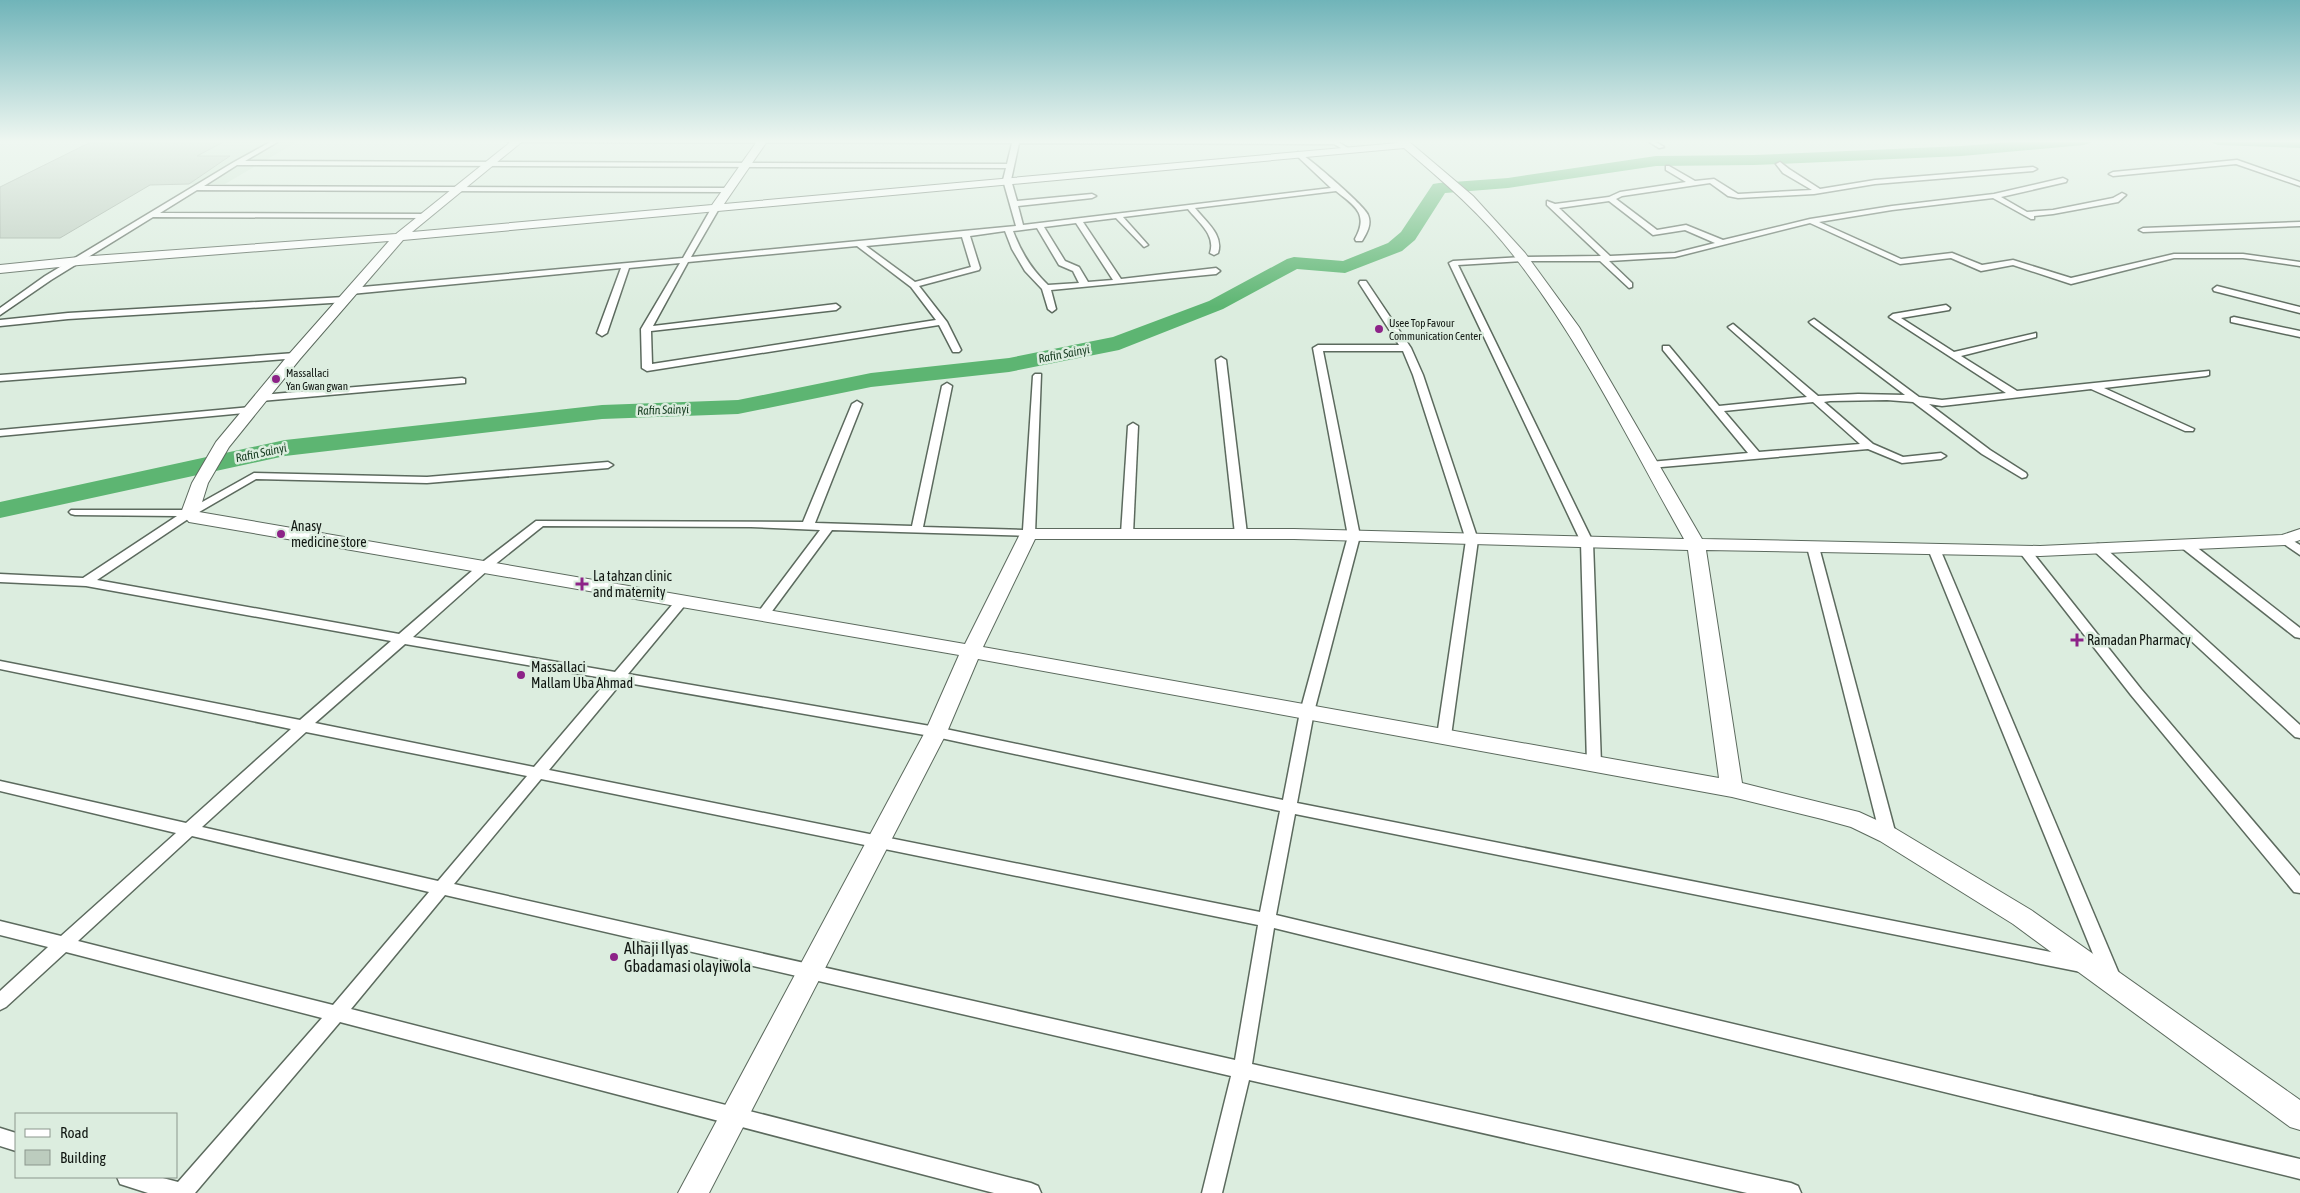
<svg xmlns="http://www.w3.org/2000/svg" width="2300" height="1193" viewBox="0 0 2300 1193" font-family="'Asap Condensed',sans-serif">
  <rect width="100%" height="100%" fill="#dceddf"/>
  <!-- built -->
  <path fill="#cce3d0" d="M227 140H300L225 184H189L230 157 197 156Z"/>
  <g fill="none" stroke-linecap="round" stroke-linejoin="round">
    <!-- river -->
    <g fill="#5db572" fill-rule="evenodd">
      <path d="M2035 140H2092L2090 143 2084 145 1962 156 1754 165 1656 166 1508 188 1445 193 1415 240 1402 251 1345 273 1297 269 1223 309 1119 350 1009 372 871 387 738 414 602 419 285 456 0 518V502L285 440 602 405 738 400 871 373 1009 358 1113 337 1209 301 1287 259 1294 257 1343 261 1388 243 1401 232 1433 184 1439 183 1508 178 1656 156 1754 155 1962 146Z"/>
      <path d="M2210 140H2300V148L2218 145 2212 143Z"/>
    </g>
  </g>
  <!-- building -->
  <path fill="#bcccbe" stroke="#9baa9d" d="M95 140H227L197 156H230L189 184 150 185 60 238H0V187Z"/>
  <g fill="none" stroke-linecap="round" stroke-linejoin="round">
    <!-- street casing -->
    <g stroke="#5c6a5e" stroke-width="3">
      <g id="street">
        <path d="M274 140H281L245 161 1007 164 1012 143 508 142 505 140H1335L1351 150 1346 151 1334 144 1019 143 1011 180 1017 201 1092 194 1096 196 1092 198 1018 206 1023 225 1331 188 1296 155 1295 154 1298 152C1307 156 1365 206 1368 215 1372 224 1367 233 1362 241H1356L1355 239C1369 214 1355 206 1336 191L1195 208C1206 222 1224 235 1218 253L1214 255 1210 253C1216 235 1199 223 1188 209L1123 217 1148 245 1144 247 1116 218 1083 222 1121 279 1216 268 1220 271 1216 274 1051 290 1056 309 1052 312 1048 309 1042 289 1025 271 1012 249 1005 231 970 236 980 268 979 270 919 286 947 322 961 350 959 352H953L939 325 647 371 642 368 641 329 680 263 629 268 607 333 602 336 597 333 621 268 351 294 347 291 351 288 683 258 712 207 716 205 720 207 691 257 1016 226 1003 180 1006 168 237 165 204 186 728 188 732 190 728 192 197 190 160 213 425 214 429 216 425 218 153 217 51 280 0 315V308L45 276 234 162ZM1076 223 1113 280 1088 282 1079 267 1065 261 1044 227ZM1037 228 1059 265 1073 271 1079 283 1048 285C1031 269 1021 252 1013 231ZM962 237 971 267 915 282 866 246ZM857 246 911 287 936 320 652 364 651 331 836 310 840 307 836 304 653 326 688 262Z"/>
        <path d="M1646 140H1653L1664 147 1659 148Z"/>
        <path d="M2237 160 2300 182V186L2236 164 2113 176 2109 174 2113 172Z"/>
        <path d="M1780 162 1789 169 1820 189 1875 180 2033 167 2037 169 2033 171 1875 184 1814 194 1738 198 1728 196 1710 183 1622 196 1616 199 1657 230 1686 225 1723 240 1810 219 1892 206 1994 194 2063 178 2067 180 2066 182 2001 197 2027 212 2053 210 2113 198 2122 193 2126 195 2118 202 2053 214 2034 216V219H2031L1993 198 1892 210 1819 222 1901 259 1952 253 1982 265 2013 260 2071 278 2174 254H2243L2300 262V266L2243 258H2174L2071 284 2013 265 1981 271 1951 258 1900 264 1810 223 1675 257 1609 261 1632 283V287L1629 288 1600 261H1523L1458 265 1593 542 1601 764 1599 768H1589L1587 764 1581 542 1449 263 1453 261 1523 257 1601 256 1547 205V201L1555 204 1609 197 1620 192 1686 182 1666 170V166H1669L1695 181 1714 179 1738 194 1812 190 1783 173 1776 164ZM1609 201 1653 235 1685 230 1715 243 1675 253 1610 256 1559 208Z"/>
        <path d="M2300 222V226L2143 232 2139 230 2143 228Z"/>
        <path d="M1360 281H1366L1411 348 1423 375 1478 540 1451 736 1449 740H1439L1437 736 1466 540 1413 375 1403 351H1323L1360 536 1314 712 1297 803 2081 958 2087 960 2090 965 2087 970 2081 972 1295 814 1276 915 2300 1159V1179L1274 928 1252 1064 1791 1183 1798 1186 1801 1193H1747L1249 1080 1222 1193H1202L1231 1076 445 895 351 1009 1031 1183 1038 1186 1041 1193H994L340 1022 195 1193H148L120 1184 117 1177H159L178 1182 322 1018 66 952 6 1007 0 1010V991L48 947 0 935V921L61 936 176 833 0 791V781L186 823 291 729 0 669V661L300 720 391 641 86 586 0 582V574L83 578 177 516 75 515 71 514 69 512 71 510H188L254 473 427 477 608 462 613 465 608 468 427 483 256 479 194 515 97 580 399 634 480 564 536 521 803 522 852 404 857 401 862 404 815 523 912 526 942 386 947 383 952 386 923 527 1023 530 1033 376 1035 374H1041L1035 534 1033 536 832 530 767 618 762 619 756 615 820 530 751 527 543 526 488 570 413 637 615 672 678 598H686L688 601 686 604 628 674 936 727 1283 800 1300 712 1348 536 1313 348 1318 345H1399L1359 283ZM405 644 609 679 534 767 315 723ZM622 682 936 737 1280 811 1260 912 549 770ZM306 732 527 776 438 881 202 827ZM541 779 1258 925 1235 1060 454 884ZM192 836 429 892 333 1005 78 941Z"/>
        <path d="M2217 286 2300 307V313L2214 291 2213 289Z"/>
        <path d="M344 297 348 300 347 302 68 319 0 326V320L68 313Z"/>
        <path d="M1946 305 1950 308 1949 310 1901 318 1954 352 2036 333V337L1961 356 2017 391 2209 371V375L2206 376 2104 388 2194 429 2193 431H2185L2091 389 1942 406 1929 404 1990 450 2026 473 2027 475 2026 477 2022 478 1982 454 1913 402 1887 400 1830 401 1824 402 1873 444 1903 457 1941 453 1946 456 1941 459 1902 463 1868 449 1650 468 1645 465 1650 462 1748 453 1663 350V346H1669L1719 406 1807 397 1730 329 1728 327 1733 324 1818 396 1858 394 1905 395 1811 324 1809 322 1814 319 1919 397 1942 400 2006 393 1889 317 1893 314ZM1813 402 1860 444 1759 452 1724 411Z"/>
        <path d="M2234 317 2300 331V337L2231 322V318Z"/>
        <path d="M295 353 300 356 298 358 0 381V375Z"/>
        <path d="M1221 357 1226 360 1247 534 1241 538 1235 534 1216 360Z"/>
        <path d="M462 378 465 379V383L261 401 256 398 261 395Z"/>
        <path d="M251 407 256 410 255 412 0 436V430Z"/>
        <path d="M1133 423 1138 426 1133 534 1127 538 1121 534 1128 426Z"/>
        <path d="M2285 536 2300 545V555L2281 542 2279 540Z"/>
        <path d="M2186 541 2190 542 2300 628V638L2295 637 2182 548 2180 545 2182 542Z"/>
        <path d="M1813 543 1819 547 1896 835 1893 839 1888 841 1883 839 1880 835 1807 547Z"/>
        <path d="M2098 544 2102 545 2300 725V738L2295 737 2094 551 2092 548 2094 545Z"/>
        <path d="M1934 545 1940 549 2120 976 2117 981 2111 983 2105 981 2102 976 1928 549Z"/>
        <path d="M2025 547 2029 548 2141 689 2300 876V893L2294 892 2131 695 2021 554 2019 551Z"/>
        <path d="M0 1128 16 1133V1151L0 1146Z"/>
      </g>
    </g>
    <!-- secondary casing -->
    <g stroke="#5c6a5e" stroke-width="2">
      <path id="secondary" d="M513 140H524L412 232 712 205 758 140H768L724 204 1398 143 1396 140H1407L1473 196 1525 253 1579 327 1702 539 2040 546 2282 535 2300 529V540L2285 545 2040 556 1706 550 1742 783 1859 812 1896 829 2031 910 2300 1100V1130L2290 1127 2013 924 1880 841 1851 827 1822 819 1732 797 978 659 947 732 709 1193H678L925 732 959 655 189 522 181 513 192 483 216 442 290 353 389 241 79 265 0 273V265L79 257 396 234ZM1404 148C1445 183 1485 217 1517 260 1583 345 1631 445 1684 539L1294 529H1029L1023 530 1020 534 965 644 199 512 208 483 229 447 300 359 403 240ZM1035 539H1294L1688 550 1719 778 983 647Z"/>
    </g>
    <!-- street -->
    <use href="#street" fill="#fff" fill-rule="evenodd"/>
    <!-- secondary -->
    <use href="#secondary" fill="#fff" fill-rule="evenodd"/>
  </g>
  <!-- sky -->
  <linearGradient id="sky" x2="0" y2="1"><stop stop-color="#70b4b9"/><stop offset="0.46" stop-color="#eff7f1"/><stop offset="1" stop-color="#eff7f1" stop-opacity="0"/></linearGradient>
  <rect width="2300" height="307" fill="url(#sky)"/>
  <!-- markers -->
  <g fill="#8d2388" stroke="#dceddf" stroke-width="2">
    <circle cx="1379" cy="329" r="5"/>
    <circle cx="276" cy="379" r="5"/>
    <circle cx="281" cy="534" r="5"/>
    <path d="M579.5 576.5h5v5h5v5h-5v5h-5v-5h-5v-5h5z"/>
    <path d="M2074.5 632.5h5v5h5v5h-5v5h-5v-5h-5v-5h5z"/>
    <circle cx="521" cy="675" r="5"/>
    <circle cx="614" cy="957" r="5"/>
  </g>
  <g text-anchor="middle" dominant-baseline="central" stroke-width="5" stroke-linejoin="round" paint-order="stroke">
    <!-- far-poi labels -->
    <g font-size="11" fill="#111712" stroke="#dceddf" text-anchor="start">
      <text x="1389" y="323">Usee Top Favour<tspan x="1389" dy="13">Communication Center</tspan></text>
      <text x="286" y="373">Massallaci<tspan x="286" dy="13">Yan Gwan gwan</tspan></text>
    </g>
    <!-- far-water labels -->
    <g font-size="12" font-style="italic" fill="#163b20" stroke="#dceddf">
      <text transform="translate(1064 354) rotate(-11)">Rafin Sainyi</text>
      <text transform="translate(663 410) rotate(-2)">Rafin Sainyi</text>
      <text transform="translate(261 453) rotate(-12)">Rafin Sainyi</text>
    </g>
    <!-- poi labels -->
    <g font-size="14" fill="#111712" stroke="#dceddf" text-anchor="start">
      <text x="291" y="526">Anasy<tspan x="291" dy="16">medicine store</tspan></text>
      <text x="593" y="576">La tahzan clinic<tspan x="593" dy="16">and maternity</tspan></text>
      <text x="2087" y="640">Ramadan Pharmacy</text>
      <text x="531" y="667">Massallaci<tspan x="531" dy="16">Mallam Uba Ahmad</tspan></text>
    </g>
    <!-- near-poi labels -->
    <g font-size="16" fill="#111712" stroke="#dceddf" text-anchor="start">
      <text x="624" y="948">Alhaji Ilyas<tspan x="624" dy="18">Gbadamasi olayiwola</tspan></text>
    </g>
  </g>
  <!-- legend -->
  <rect x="15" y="1113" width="162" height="65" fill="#dceddf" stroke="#8b978d"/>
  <rect x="25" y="1129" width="25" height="8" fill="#ffffff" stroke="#8b978d"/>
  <text x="60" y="1138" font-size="15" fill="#111712">Road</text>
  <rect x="25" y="1150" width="25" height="15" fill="#bcccbe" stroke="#8b978d"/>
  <text x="60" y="1163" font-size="15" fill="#111712">Building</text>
</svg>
